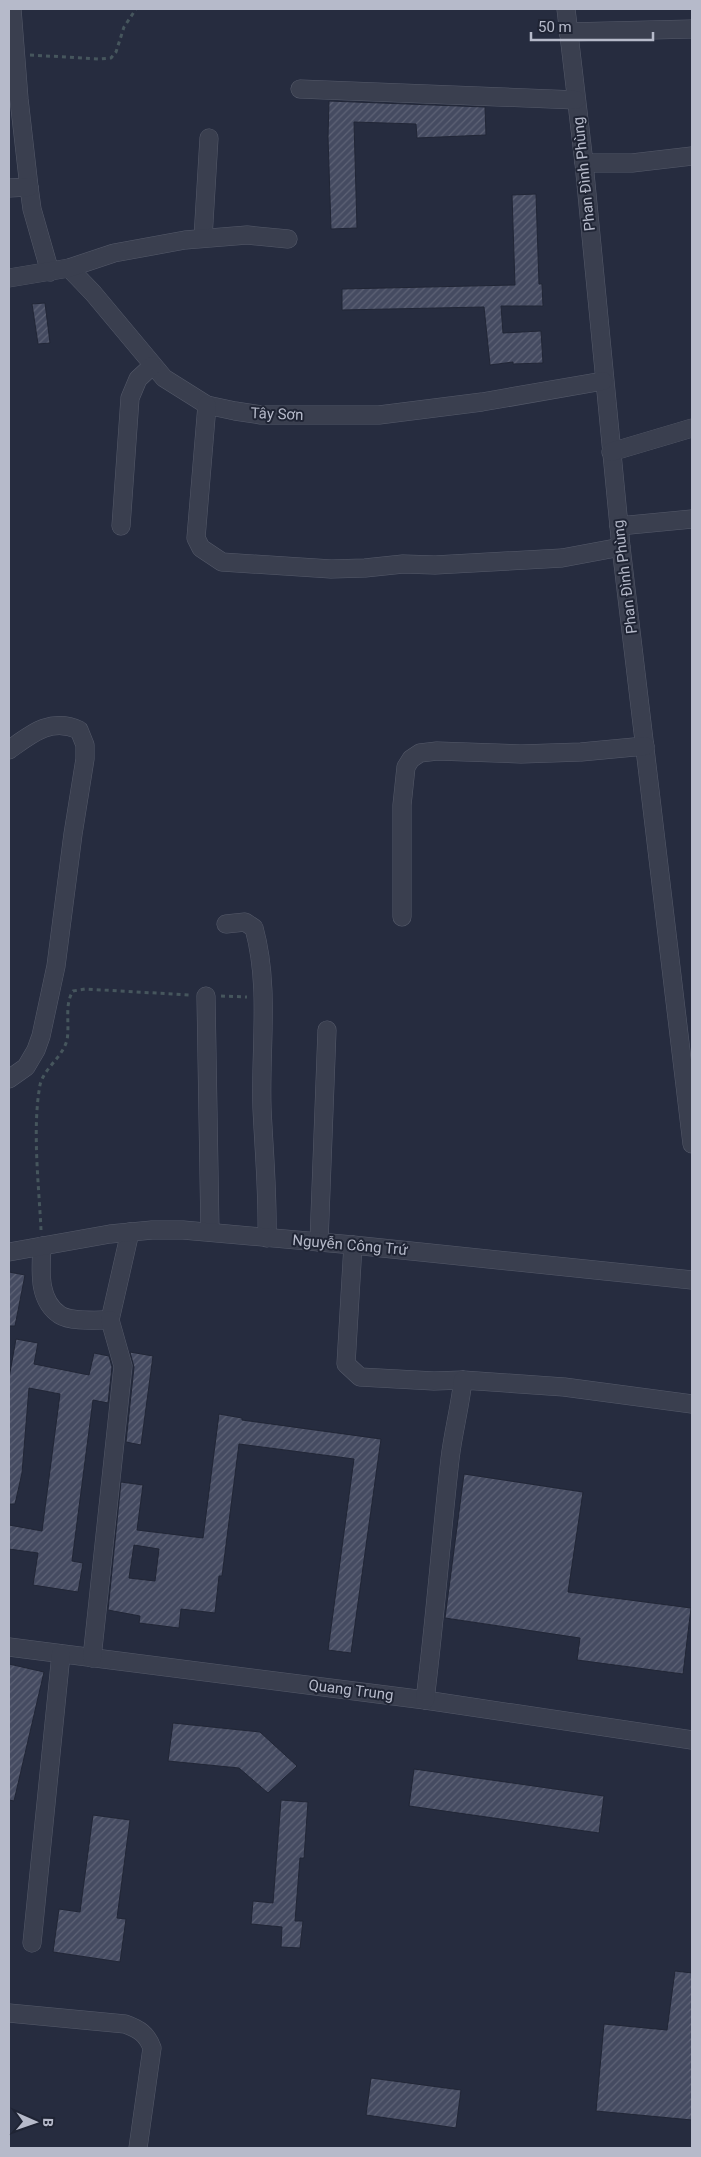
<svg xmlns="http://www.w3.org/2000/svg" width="701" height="2157" viewBox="0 0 701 2157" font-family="Roboto,sans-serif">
  <defs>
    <pattern id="building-hatch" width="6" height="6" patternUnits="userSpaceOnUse" patternTransform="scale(1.25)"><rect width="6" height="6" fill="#454b61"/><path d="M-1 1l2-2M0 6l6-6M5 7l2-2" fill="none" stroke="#5e6376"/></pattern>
  </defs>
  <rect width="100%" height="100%" fill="#262c3f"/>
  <!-- building -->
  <g fill="url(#building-hatch)" stroke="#212636" fill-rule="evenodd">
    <path d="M329 101 485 107 486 135 417 138 416 124 354 122 357 228 331 229 328 137Z"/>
    <path d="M536 194 539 284H542L543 306H501L503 333 541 331 543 363 513 364V362L490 365 484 307 342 310V289L515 285 512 195Z"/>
    <path d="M45 303 50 343 38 344 32 304Z"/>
    <path d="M9 1272 25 1275 15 1326H9Z"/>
    <path d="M16 1339 38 1343 34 1364 89 1375 94 1353 109 1356 112 1367 108 1403 93 1400 72 1561 83 1563 78 1592 33 1585 38 1553 9 1549V1525L42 1531 60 1394 29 1388 22 1473 15 1504H9V1378Z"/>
    <path d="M130 1352 153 1356 141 1445 126 1442 134 1367Z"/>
    <path d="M219 1414 242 1418V1420L381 1439 351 1653 328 1650 354 1459 239 1444 222 1576H219L215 1613 181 1609 179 1628 139 1623 140 1616 108 1610 121 1482 143 1485 137 1530 203 1538ZM134 1545 159 1549 155 1581 129 1578Z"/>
    <path d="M464 1474 583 1492 568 1592 691 1608 683 1674 577 1660 580 1638 445 1618Z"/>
    <path d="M9 1664 44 1672 14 1801 9 1800Z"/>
    <path d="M173 1723 260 1732 297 1766 268 1793 239 1768 168 1761Z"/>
    <path d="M414 1769 604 1796 599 1833 409 1806Z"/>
    <path d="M281 1800 308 1802 304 1858H300L295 1921H303L300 1948 281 1947 282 1927 251 1924 253 1901 273 1903Z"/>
    <path d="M93 1815 130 1820 117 1918 126 1919 120 1962 53 1952 59 1909 80 1912Z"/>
    <path d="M675 1971 692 1973V2120L596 2111 604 2024 667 2030Z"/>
    <path d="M371 2078 461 2090 456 2128 366 2115Z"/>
  </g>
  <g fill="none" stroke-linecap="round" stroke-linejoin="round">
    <!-- minor casing -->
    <g stroke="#555a6a" stroke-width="19">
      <g id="minor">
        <path d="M12 9 19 99 29 187 32 209 50 272"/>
        <path d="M566 9 584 163 621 547 692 1144"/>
        <path d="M568 32 692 29"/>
        <path d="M300 89 576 100"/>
        <path d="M584 163H632L692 156"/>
        <path d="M9 188 29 187"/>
        <path d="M203 238 209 138"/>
        <path d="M69 268 93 293 164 378 207 405 235 411 261 415H379L482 402 603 381"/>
        <path d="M9 278 69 268 114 253 185 240 247 235 288 239"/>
        <path d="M207 405 196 538 201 548 222 562 331 569 365 568 403 564 435 565 562 558 621 547"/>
        <path d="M611 452 692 428"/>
        <path d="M121 526 130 398 138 379 152 366"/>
        <path d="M619 526 692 519"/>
        <path d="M9 750C31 734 51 717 79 730L85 745V759L73 834 56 966 41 1036 36 1050 26 1067 9 1079"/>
        <path d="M402 917V805L406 767 411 759 420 753 437 751 521 754 581 752 645 746"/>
        <path d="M226 924 245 922 254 928C270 986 260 1048 262 1108 264 1152 268 1193 267 1238"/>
        <path d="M206 996 210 1232"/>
        <path d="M319 1242 327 1030"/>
        <path d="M353 1245 346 1364 360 1377 434 1381 463 1380"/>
        <path d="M42 1246C41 1269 37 1300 60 1315 71 1322 96 1320 110 1320L130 1232"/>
        <path d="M9 1252 110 1234 152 1230H183L353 1245 692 1280"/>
        <path d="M9 1647 425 1700 692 1740"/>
        <path d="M92 1658 123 1366 110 1320"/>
        <path d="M425 1700C435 1620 441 1539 450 1459 453 1433 460 1407 463 1380L564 1387 692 1404"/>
        <path d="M32 1943 61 1654"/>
        <path d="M9 2013 125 2024C139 2029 147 2034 152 2048L138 2148"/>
      </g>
    </g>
    <!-- path -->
    <g stroke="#46565d" stroke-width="3" stroke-dasharray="4 4" stroke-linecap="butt">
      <path d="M30 55 100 59 111 58 116 52 124 27 136 9"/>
      <path d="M221 996 247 997"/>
      <path d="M41 1230C39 1186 32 1129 40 1085 44 1068 62 1058 67 1040 70 1024 64 1005 73 991L85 989 190 995"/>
    </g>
    <!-- minor -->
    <use href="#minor" stroke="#3a3f4f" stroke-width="18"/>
  </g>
  <g text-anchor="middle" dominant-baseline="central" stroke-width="4" stroke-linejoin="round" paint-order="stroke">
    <!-- street labels -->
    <g font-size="15" fill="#b6baca" stroke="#1f2434">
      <text transform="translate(584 174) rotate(-96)">Phan Đình Phùng</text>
      <text transform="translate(277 414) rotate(2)">Tây Sơn</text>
      <text transform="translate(625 577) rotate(-97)">Phan Đình Phùng</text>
      <text transform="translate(350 1245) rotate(5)">Nguyễn Công Trứ</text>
      <text transform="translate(351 1690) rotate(7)">Quang Trung</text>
    </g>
  </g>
  <!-- border -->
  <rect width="701" height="2157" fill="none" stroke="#b6baca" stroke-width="20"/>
  <!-- north arrow -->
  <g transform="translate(35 2122) rotate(92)" stroke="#1f2434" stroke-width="4" paint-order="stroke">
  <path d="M0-4L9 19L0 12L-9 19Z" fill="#b6baca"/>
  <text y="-8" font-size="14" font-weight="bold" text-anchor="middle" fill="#b6baca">B</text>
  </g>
  <!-- scale -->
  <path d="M531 32v8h122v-8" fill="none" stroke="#b6baca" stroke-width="2.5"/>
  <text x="538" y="32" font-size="15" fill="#b6baca" stroke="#1f2434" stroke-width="4" paint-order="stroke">50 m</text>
</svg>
